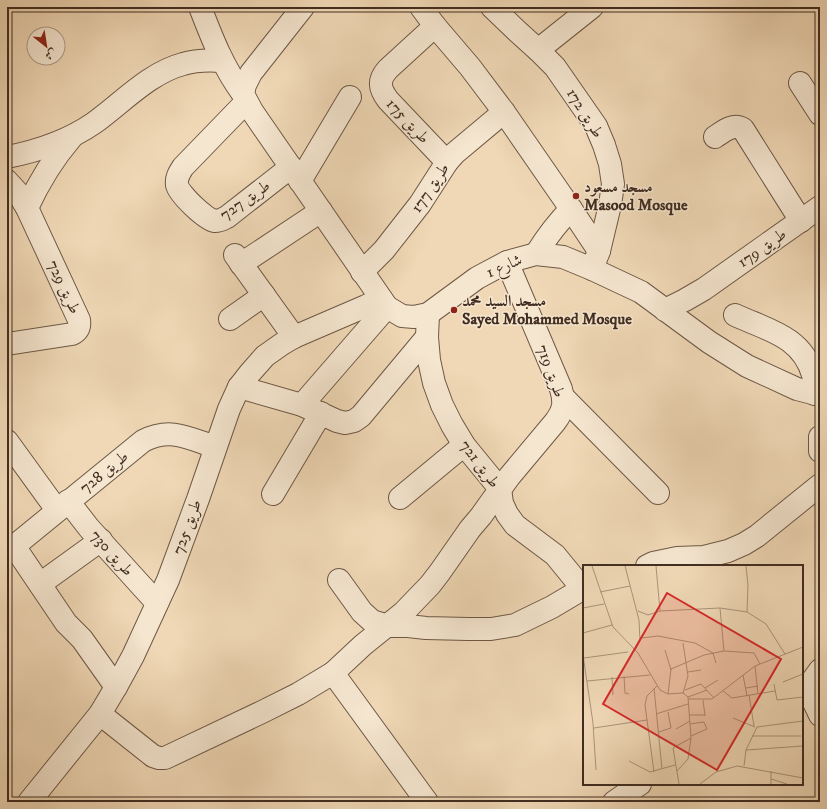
<svg xmlns="http://www.w3.org/2000/svg" width="827" height="809" viewBox="0 0 827 809" font-family="'IM FELL DW Pica',Amiri,serif">
  <rect width="100%" height="100%" fill="#f0d8b6"/>
  <filter id="stains"><feTurbulence type="fractalNoise" baseFrequency=".005" numOctaves="4"/><feColorMatrix values="0 0 0 0 .2 0 0 0 0 .09 0 0 0 0 .02 0 0 0 .5 -.17"/></filter>
  <radialGradient id="worn" r=".72"><stop offset=".6" stop-color="#630" stop-opacity="0"/><stop offset="1" stop-color="#630" stop-opacity=".3"/></radialGradient>
  <g fill="none" stroke-linecap="round" stroke-linejoin="round">
    <!-- minor casing -->
    <g stroke="#6d5846" stroke-width="24">
      <g id="minor">
        <path d="M200 7C212 38 223 67 243 94"/>
        <path d="M303 7 251 73 245 85 243 94 252 111 387 307 402 316 414 317 428 314 477 278 507 262 536 254 563 257 592 269 641 292 709 342 747 366 797 389 820 395"/>
        <path d="M421 7 435 26 470 67 504 112 571 209 599 251"/>
        <path d="M492 7 517 31 538 50 555 67 596 126 604 145 610 164 613 184 610 205 599 251 592 269"/>
        <path d="M435 26 388 69C378 80 379 88 388 100L447 162"/>
        <path d="M538 50 592 7"/>
        <path d="M800 83 820 114"/>
        <path d="M246 102 183 167C179 173 176 178 177 185 179 194 206 220 215 221 220 221 223 219 227 217L291 167"/>
        <path d="M715 137C724 131 733 123 743 129L801 221"/>
        <path d="M7 157C38 151 68 141 94 123 122 103 149 73 183 64 196 60 209 60 222 61"/>
        <path d="M7 181 18 193 27 208 79 320C80 327 78 331 72 334L7 344"/>
        <path d="M300 181 350 97"/>
        <path d="M27 208C39 182 53 159 71 138"/>
        <path d="M536 254C546 238 557 223 571 209"/>
        <path d="M235 255 294 337"/>
        <path d="M241 264 321 211"/>
        <path d="M362 272 384 250 420 204 447 162 455 153 504 112"/>
        <path d="M665 310 685 300 704 289 820 207"/>
        <path d="M428 314 427 337 429 360 434 383 442 405 452 425 464 445 500 489 502 503 507 514 515 525 555 555 582 588"/>
        <path d="M735 315C767 330 802 336 813 375 815 381 815 388 815 394"/>
        <path d="M230 319 264 295"/>
        <path d="M239 387 302 405 337 421 345 423 354 421 361 416 427 337"/>
        <path d="M564 398 658 493"/>
        <path d="M302 405 387 307"/>
        <path d="M820 437V451"/>
        <path d="M7 441 57 510"/>
        <path d="M273 494 321 413"/>
        <path d="M400 498 464 445"/>
        <path d="M68 501 89 528 157 603"/>
        <path d="M14 546 66 623 82 639 116 687"/>
        <path d="M7 552 143 441C171 427 188 438 215 447"/>
        <path d="M647 566 653 563 677 558 704 557 728 551 744 544 757 536 820 485"/>
        <path d="M339 580 362 612 372 621 388 626H408L426 628 468 629H491L515 625 552 607 584 588"/>
        <path d="M40 584 101 540"/>
        <path d="M820 670 807 688 820 715"/>
        <path d="M333 673 427 802"/>
        <path d="M100 714 153 756 159 758H165L262 712 298 694 333 673 363 645 404 612 430 585 440 572 470 529 481 516 509 477 555 422C564 410 565 403 561 389L507 262"/>
        <path d="M29 802 100 714 116 687 133 656 168 580 198 499 229 409 239 387 250 373 265 356 282 344 294 337 366 306 381 299"/>
        <path d="M614 802 640 784"/>
      </g>
    </g>
    <!-- minor -->
    <use href="#minor" stroke="#f5e6d0" stroke-width="22"/>
  </g>
  <!-- markers -->
  <g fill="#8f2418" stroke="#f5e6d0" stroke-width="1.5">
    <circle cx="576" cy="196" r="4"/>
    <circle cx="454" cy="310" r="4"/>
  </g>
  <g text-anchor="middle" dominant-baseline="central" stroke-width="3" stroke-linejoin="round" paint-order="stroke">
    <!-- street labels -->
    <g font-size="16" fill="#412d21" stroke="#f5e6d0">
      <text transform="translate(585 113) rotate(58)">طريق 172</text>
      <text transform="translate(408 121) rotate(47)">طريق 175</text>
      <text transform="translate(430 188) rotate(-56)">طريق 177</text>
      <text transform="translate(245 200) rotate(-35)">طريق 727</text>
      <text transform="translate(762 248) rotate(-35)">طريق 179</text>
      <text transform="translate(504 266) rotate(-23)">شارع 1</text>
      <text transform="translate(64 287) rotate(65)">طريق 729</text>
      <text transform="translate(551 371) rotate(70)">طريق 719</text>
      <text transform="translate(480 464) rotate(53)">طريق 721</text>
      <text transform="translate(104 472) rotate(-39)">طريق 728</text>
      <text transform="translate(187 527) rotate(-70)">طريق 725</text>
      <text transform="translate(112 553) rotate(48)">طريق 730</text>
    </g>
    <!-- poi labels -->
    <g font-size="16" font-weight="bold" fill="#412d21" stroke="#f5e6d0" text-anchor="start">
      <text x="584" y="187">مسجد مسعود<tspan x="584" dy="18">Masood Mosque</tspan></text>
      <text x="462" y="301">مسجد السيد محمد<tspan x="462" dy="18">Sayed Mohammed Mosque</tspan></text>
    </g>
  </g>
  <!-- overview -->
  <g transform="translate(583 565)">
    <rect width="220" height="220" fill="#f0d8b6"/>
    <path fill="none" stroke="#aa947a" stroke-width="1" d="M9 1 30 62 55 88 77 125 85 129 100 128 105 132 108 173 90 183 96 219M42 1 56 55 57 76 52 85M163 1 165 20 164 47M17 27 47 21M0 43 21 39M137 43 141 86M55 46 65 50 77 46 73 1M77 46 137 43 164 47 183 59 202 89M0 68 29 60M58 73 75 71 112 78 130 88 133 98M82 85 88 105M0 90 10 158 13 205M1 93 45 87M172 101 175 129M105 107 118 105M160 110 164 131M41 111 42 128 46 129M29 112 30 130M4 116 67 110M200 117 220 109M191 119 194 135 220 132M71 123 79 204M122 123 135 115M163 123 175 121M102 125 118 119 131 133M140 126 149 133 192 126M100 128 105 111 100 78M85 129 88 104 121 90 141 86 171 88 177 99M166 130 171 161M105 132 124 125M105 134H129L172 101 220 82M120 135 122 151M73 149 105 139M106 150H122M150 153 172 162M107 159 121 157 124 164 108 171M11 163 64 155M93 164 107 156M76 167 88 163 85 147M169 171H218M163 185 220 181M46 196 67 207 92 200M161 201 163 185 174 162 220 156M94 206 105 194 108 173M188 206V219M71 207 62 140 64 131 74 121M188 214 204 219M117 219 133 207 154 201 220 213"/>
    <path fill="#d62828" fill-opacity="0.15" stroke="#d62828" stroke-width="2" d="M84 28 198 94 134 205 20 139Z"/>
    <rect width="220" height="220" fill="none" stroke="#412d21" stroke-width="2"/>
  </g>
  <!-- margin -->
  <rect width="827" height="809" fill="none" stroke="#f0d8b6" stroke-width="24"/>
  <rect x="8" y="8" width="811" height="793" fill="none" stroke="#412d21" stroke-width="2"/>
  <rect x="12" y="12" width="803" height="785" fill="none" stroke="#412d21"/>
  <!-- north arrow -->
  <g transform="translate(46 46) rotate(150)"><circle r="19" fill="#f5e6d0" stroke="#ad9c8a"/>
  <path d="M0-3L7 15L0 10L-7 15Z" fill="#8f2418"/>
  <text y="-6" font-size="11" font-weight="bold" text-anchor="middle" fill="#412d21">ش</text>
  </g>
  <rect width="100%" height="100%" filter="url(#stains)"/>
  <rect width="100%" height="100%" fill="url(#worn)"/>
</svg>
